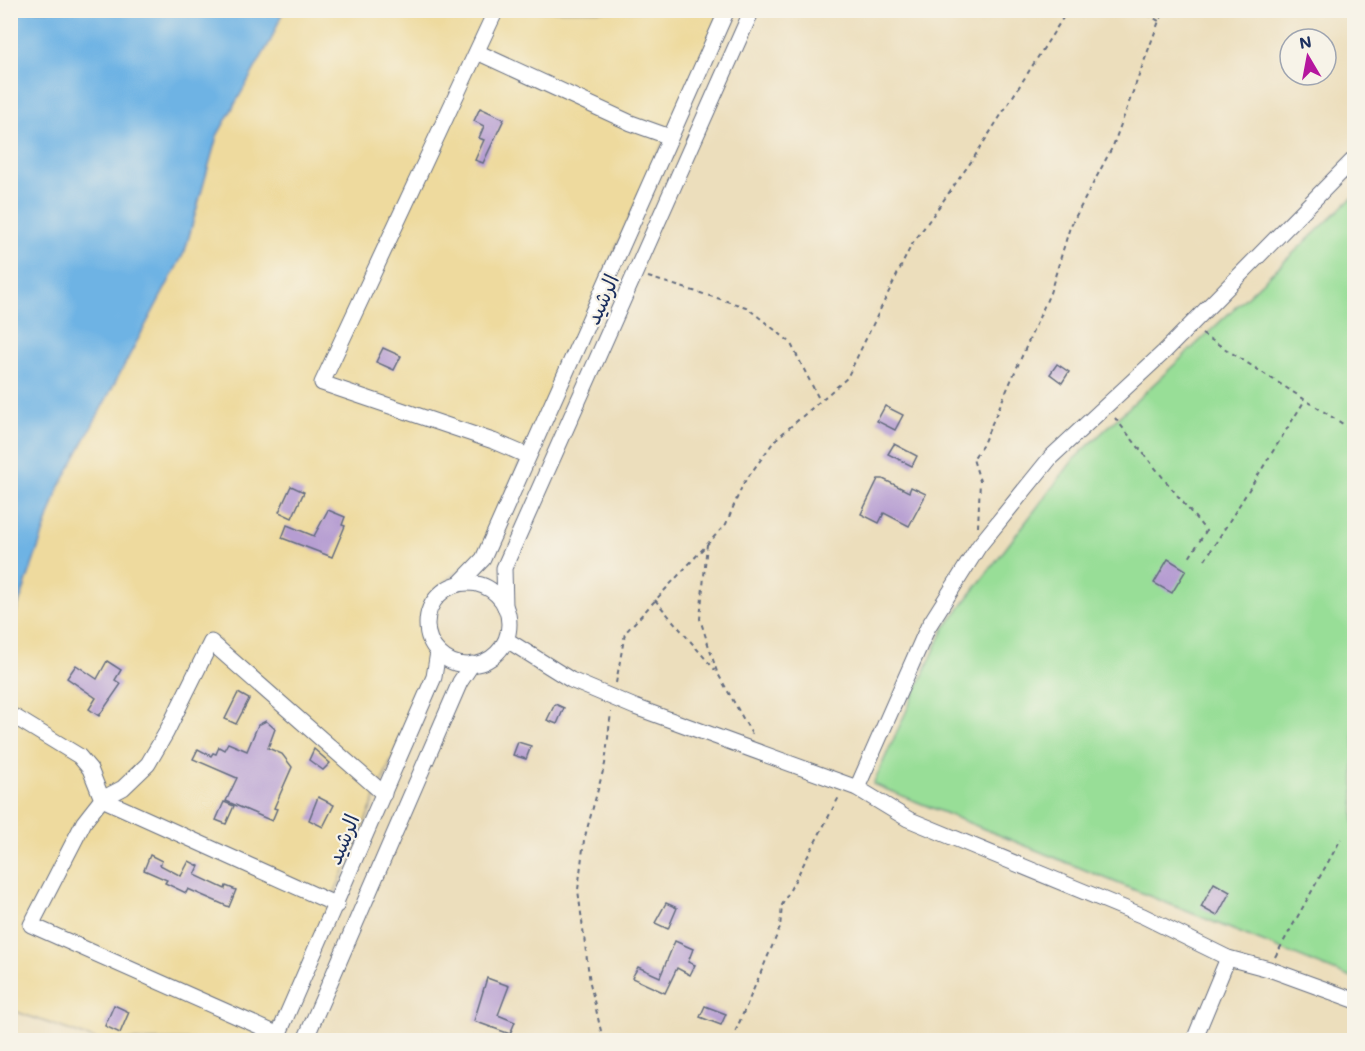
<svg xmlns="http://www.w3.org/2000/svg" width="1365" height="1051" viewBox="0 0 1365 1051" font-family="Mali,'Playpen Sans Arabic',sans-serif">
  <rect width="100%" height="100%" fill="#f7f3e8"/>
  <filter id="ink" filterUnits="userSpaceOnUse"><feTurbulence type="fractalNoise" baseFrequency=".0167" numOctaves="2"/><feDisplacementMap in="SourceGraphic" scale="12" xChannelSelector="R" yChannelSelector="G"/><feConvolveMatrix kernelMatrix="1 2 1 2 8 2 1 2 1" color-interpolation-filters="sRGB"/></filter>
  <filter id="wash" filterUnits="userSpaceOnUse"><feTurbulence type="fractalNoise" baseFrequency=".008" numOctaves="4" result="noise"/><feDisplacementMap in="SourceGraphic" scale="24" xChannelSelector="R" yChannelSelector="G"/><feGaussianBlur stdDeviation="1.35" result="paint"/><feColorMatrix in="noise" values="0 0 0 0 0 0 0 0 0 0 0 0 0 0 0 0 0 1.4 0 .05"/><feComposite in="paint" operator="in"/></filter>
  <g filter="url(#wash)">
    <rect width="100%" height="100%" fill="#ecdebc"/>
    <!-- green -->
    <path fill="#98de97" stroke="#5a867a" stroke-width="1.5" d="M1354 196V979L873 784 944 629 1074 459Z"/>
    <!-- sand -->
    <path fill="#eeda9e" stroke="#84847e" stroke-width="1.5" d="M206 11H722L478 556C458 572 422 592 421 621 421 638 429 655 429 672L272 1040H97L11 1010V447Z"/>
    <!-- water -->
    <path fill="#6eb3e4" stroke="#4471a1" stroke-width="1.5" d="M11 10 283 11 271 40 217 136 185 251 58 490 11 627Z"/>
    <g id="blocks">
      <!-- building -->
      <g fill="#b69dd2">
        <path d="M480 108 504 119 483 163 475 160 484 140 479 138 484 126 474 121Z"/>
        <path d="M383 348 401 356 394 370 376 362Z"/>
        <path d="M1057 364 1069 372 1062 383 1050 374Z"/>
        <path d="M885 406 903 415 895 430 877 421Z"/>
        <path d="M894 444 917 456 912 466 888 454Z"/>
        <path d="M878 479H883L909 492 911 487 926 494 909 526 884 513 879 523 861 514Z"/>
        <path d="M291 486 304 492 292 518 279 512Z"/>
        <path d="M328 510 345 517 342 525 345 526 332 557 282 538 287 525 314 536Z"/>
        <path d="M1168 559 1186 570 1172 593 1154 583Z"/>
        <path d="M107 661 121 670 115 680 121 684 99 716 89 709 96 698 67 678 76 665 97 679Z"/>
        <path d="M238 693 249 699 236 724 225 719Z"/>
        <path d="M555 704 564 708 557 724 547 720Z"/>
        <path d="M266 721 275 729 268 748 282 754 292 767 274 808 277 809 272 821 226 801 237 778 193 759 198 749 211 756 213 753 216 754 219 747 224 750 228 743 247 751 258 725Z"/>
        <path d="M518 742 531 746 526 759 513 755Z"/>
        <path d="M314 749 330 763 323 770 309 760Z"/>
        <path d="M318 797 334 805 323 827 309 820Z"/>
        <path d="M224 802 234 806 226 824 216 820Z"/>
        <path d="M150 855 162 861 160 865 181 876 189 861 199 866 195 875 225 889 226 886 236 890 229 907 188 889 186 893 165 883 167 880 144 870Z"/>
        <path d="M1214 883 1230 892 1217 916 1201 907Z"/>
        <path d="M666 903 677 908 668 929 655 923Z"/>
        <path d="M675 941 693 949 688 962 695 965 690 975 677 968 665 993 632 978 638 967 660 977Z"/>
        <path d="M487 978 509 986 498 1015 515 1022 510 1034 474 1021Z"/>
        <path d="M114 1005 129 1012 120 1033 105 1026Z"/>
        <path d="M705 1006 726 1014 721 1025 700 1017Z"/>
      </g>
    </g>
  </g>
  <g filter="url(#ink)">
    <use href="#blocks" fill-opacity="0" stroke="#646c7f" stroke-width="1.5"/>
    <g fill="none" stroke-linecap="round" stroke-linejoin="round">
      <!-- minor casing -->
      <g stroke="#646c7f" stroke-width="17">
        <g id="minor">
          <path d="M496 10 322 383 493 441 528 456"/>
          <path d="M477 52 631 123 670 137"/>
          <circle cx="468" cy="624" r="41"/>
          <path d="M459 584 483 559 727 10"/>
          <path d="M505 607 504 568 752 10"/>
          <path d="M507 640 571 680 635 707 857 788 908 819 1143 916 1228 958 1269 969 1354 1000"/>
          <path d="M15 717 79 756 90 769 102 799 337 905"/>
          <path d="M857 788 928 627 979 546 1051 457 1164 352 1354 159"/>
          <path d="M279 1035 31 925 84 822 102 799 123 788 148 764 166 733 211 642 384 794"/>
          <path d="M276 1040 434 677 438 652"/>
          <path d="M305 1040 460 682 472 664"/>
          <path d="M1194 1040 1228 958"/>
        </g>
      </g>
      <!-- path -->
      <g stroke="#646c7f" stroke-width="2" stroke-dasharray="4.5 4.5" stroke-linecap="butt">
        <path d="M1139 10 1159 21"/>
        <path d="M648 277 746 307 790 342 820 401"/>
        <path d="M1202 334 1354 431"/>
        <path d="M1115 418 1206 531 1189 558"/>
        <path d="M978 527 980 481 973 459 982 446 1050 293 1070 227 1113 146 1159 21 1166 10"/>
        <path d="M707 544 700 619 717 672 753 736"/>
        <path d="M1205 560 1305 400"/>
        <path d="M655 600 715 670"/>
        <path d="M616 683 625 633 726 524 743 484 775 440 847 378 911 246 973 159 1068 10"/>
        <path d="M1275 957 1341 839"/>
        <path d="M603 1040 590 983 578 890 584 840 605 764 611 712"/>
        <path d="M734 1040 733 1037 780 928 782 905 840 795"/>
      </g>
      <!-- minor -->
      <use href="#minor" stroke="#fff" stroke-width="15"/>
    </g>
  </g>
  <g text-anchor="middle" dominant-baseline="central" stroke-width="4.5" stroke-linejoin="round" paint-order="stroke">
    <!-- street labels -->
    <g font-size="21" fill="#1b2f5e" stroke="#f7f3e8">
      <text transform="translate(601 299) rotate(-66)">الرشيد</text>
      <text transform="translate(342 839) rotate(-67)">الرشيد</text>
    </g>
  </g>
  <!-- margin -->
  <rect width="1365" height="1051" fill="none" stroke="#f7f3e8" stroke-width="36"/>
  <!-- north arrow -->
  <g transform="translate(1308 57) rotate(350)"><circle r="28" fill="#f7f3e8" stroke="#9fa5b1" stroke-width="1.5"/>
  <path d="M0-4.5L10 22L0 15L-10 22Z" fill="#b5179e"/>
  <text y="-9" font-size="16" font-weight="bold" text-anchor="middle" fill="#1b2f5e">N</text>
  </g>
</svg>
